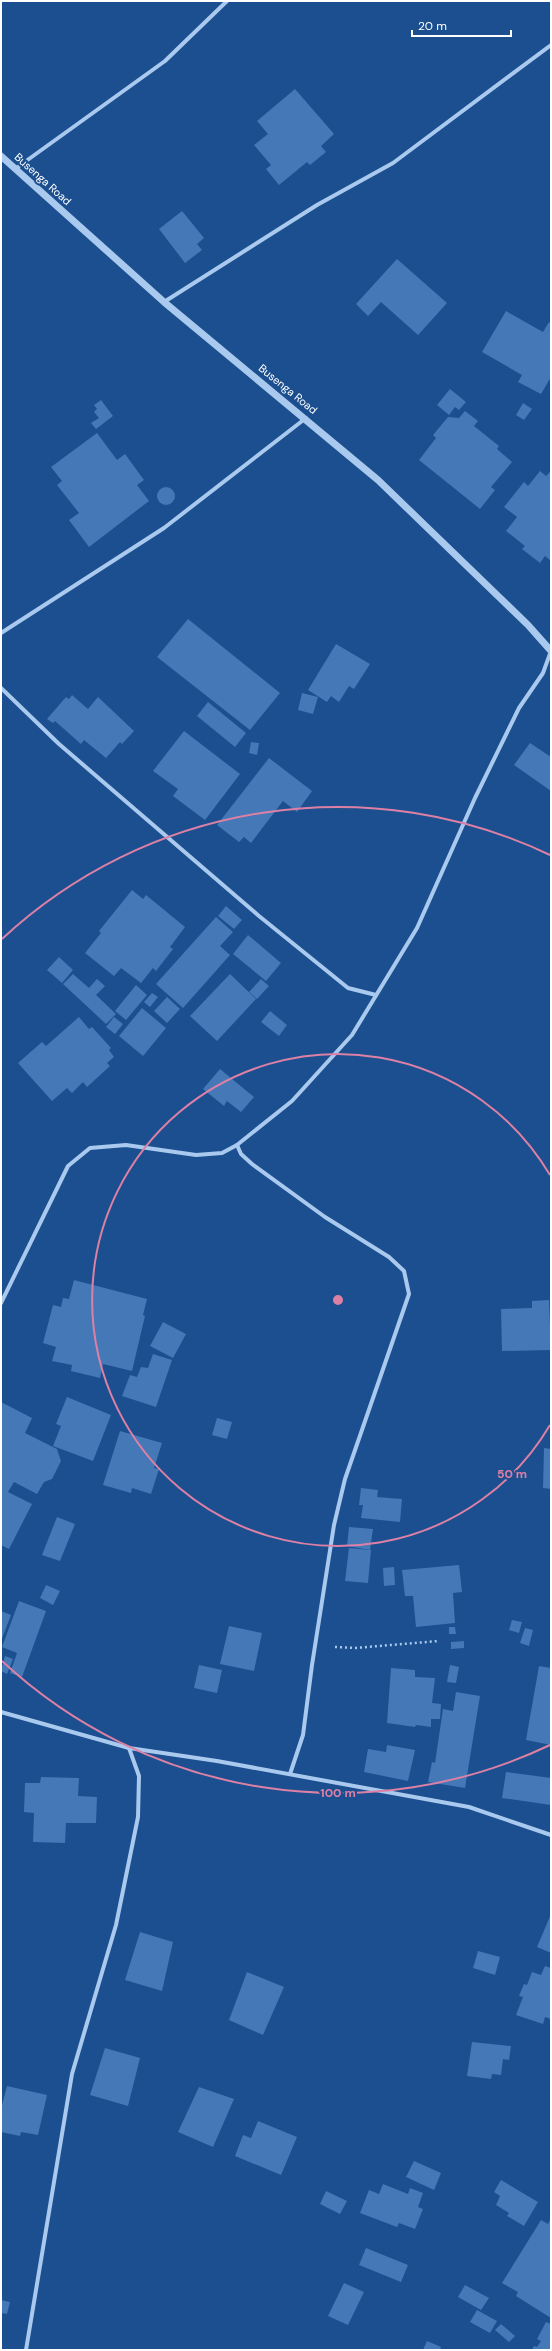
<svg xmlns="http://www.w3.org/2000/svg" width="552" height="2351" viewBox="0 0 552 2351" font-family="'DM Sans',sans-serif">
  <rect width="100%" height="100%" fill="#1b4f8f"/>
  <!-- building -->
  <g fill="#4478b7">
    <path d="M295 89 334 134 321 146 326 152 310 165 307 162 279 185 266 169 271 165 254 145 268 134 257 121Z"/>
    <path d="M182 211 204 238 197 244 202 250 185 263 159 229Z"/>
    <path d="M397 259 447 303 418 335 381 302 368 316 356 304Z"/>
    <path d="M506 311 543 332 549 322 551 324V377L541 394 518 382 522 375 482 352Z"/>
    <path d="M450 389 466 402 459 410 455 407 449 415 437 405Z"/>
    <path d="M101 400 113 416 96 429 91 423 99 418 94 412 97 409 94 405Z"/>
    <path d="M523 403 532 409 524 420 516 415Z"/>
    <path d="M465 411 478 421 474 426 499 446 497 449 512 462 491 487 495 490 480 509 419 460 436 438 433 435 448 417 459 418Z"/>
    <path d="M97 433 117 460 125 454 144 480 137 485 149 501 89 547 69 520 79 513 57 485 62 481 51 467Z"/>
    <path d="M540 471 546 476 551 471V561L545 556 540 563 522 549 525 546 506 531 517 517 504 507 524 482 528 486Z"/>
    <circle cx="166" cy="496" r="9"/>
    <path d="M188 619 280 693 250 730 157 657Z"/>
    <path d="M336 644 370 664 354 689 349 686 339 702 331 696 327 702 308 690Z"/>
    <path d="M302 693 318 697 313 714 298 710Z"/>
    <path d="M72 695 88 709 98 697 134 731 122 744 120 742 106 758 84 740 81 744 55 721 53 723 47 719 66 697 69 699Z"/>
    <path d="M208 702 246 733 235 747 197 716Z"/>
    <path d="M184 731 240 774 205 820 173 796 178 789 153 771Z"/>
    <path d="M251 742 259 743 257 755 249 753Z"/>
    <path d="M530 743 551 757V791L514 765Z"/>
    <path d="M269 758 312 791 297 812 283 801 251 843 244 837 239 842 217 825Z"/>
    <path d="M132 890 143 899 146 895 185 927 170 947 173 949 156 971 153 968 141 983 121 968 114 976 85 953 101 933 99 931Z"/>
    <path d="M226 906 242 920 234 929 218 916Z"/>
    <path d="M216 917 233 932 220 946 230 955 183 1008 156 984Z"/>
    <path d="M248 935 281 963 266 981 233 954Z"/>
    <path d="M59 957 73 970 62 983 47 970Z"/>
    <path d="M73 974 89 988 97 979 105 986 96 995 116 1014 106 1024 63 984Z"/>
    <path d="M230 974 256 999 217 1041 190 1016Z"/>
    <path d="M261 979 269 986 257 999 249 992Z"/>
    <path d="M136 985 147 995 126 1020 115 1011Z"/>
    <path d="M152 993 158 997 150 1007 144 1002Z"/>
    <path d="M167 997 180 1009 167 1023 154 1011Z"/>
    <path d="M142 1008 166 1028 143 1056 119 1036Z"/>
    <path d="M270 1011 287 1025 279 1036 261 1022Z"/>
    <path d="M79 1017 89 1029 92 1027 111 1048 109 1050 114 1057 107 1063 110 1066 87 1087 83 1082 72 1093 67 1088 52 1101 18 1063 42 1042 46 1046Z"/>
    <path d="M114 1017 123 1024 115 1034 106 1027Z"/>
    <path d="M220 1069 254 1097 241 1112 227 1101 224 1106 203 1089Z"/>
    <path d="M74 1280 147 1299 143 1315 145 1316 132 1371 103 1364 100 1378 71 1371 72 1365 52 1361 56 1347 43 1343 53 1305 61 1307 63 1298 69 1299Z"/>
    <path d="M549 1300 551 1350 502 1351 501 1309 532 1308V1301Z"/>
    <path d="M163 1322 186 1334 173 1358 150 1346Z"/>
    <path d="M153 1354 172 1360 156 1407 122 1396 130 1375 137 1377 141 1367 148 1368Z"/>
    <path d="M67 1397 111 1415 93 1461 53 1446 61 1426 56 1424Z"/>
    <path d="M1 1402 32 1418 25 1433 57 1449 61 1461 52 1479 44 1482 37 1494 14 1482 8 1492 32 1504 9 1549 1 1545Z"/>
    <path d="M217 1418 232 1422 227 1439 212 1435Z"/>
    <path d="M120 1431 162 1443 154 1468 159 1469 151 1494 132 1488 131 1493 103 1485Z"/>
    <path d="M544 1448 551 1449V1489L543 1488Z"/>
    <path d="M361 1488 378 1490 377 1497 402 1499 400 1522 361 1518 363 1505H359Z"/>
    <path d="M57 1517 75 1524 60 1561 42 1555Z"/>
    <path d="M349 1527 373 1529 370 1550 347 1546Z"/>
    <path d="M349 1548 371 1550 368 1583 345 1581Z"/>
    <path d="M459 1565 462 1592 453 1593 455 1623 416 1627 413 1596H405L402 1570Z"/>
    <path d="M394 1567 395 1585 384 1586 383 1568Z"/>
    <path d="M46 1585 60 1591 53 1605 40 1598Z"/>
    <path d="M19 1601 46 1611 22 1677 10 1673 17 1653 2 1647Z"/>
    <path d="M1 1611 11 1615 1 1641Z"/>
    <path d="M512 1620 522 1622 519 1633 509 1630Z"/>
    <path d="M229 1626 262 1633 254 1671 220 1664Z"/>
    <path d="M449 1627H455L456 1634H449Z"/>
    <path d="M525 1628 533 1630 529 1646 520 1643Z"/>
    <path d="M464 1641V1648L451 1649V1642Z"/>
    <path d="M5 1656 13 1659 7 1674 1 1671Z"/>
    <path d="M199 1665 222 1670 217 1693 194 1688Z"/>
    <path d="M450 1665 459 1667 456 1683 447 1682Z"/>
    <path d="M539 1666 551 1668V1745L526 1740Z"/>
    <path d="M391 1668 415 1670V1677L435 1678 432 1703 441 1704 440 1719H431V1727L416 1725 415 1727 387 1723Z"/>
    <path d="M456 1692 480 1696 465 1788 428 1782 432 1762 435 1763 443 1709 453 1711Z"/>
    <path d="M387 1745 415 1750 408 1781 364 1772 368 1749 386 1752Z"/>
    <path d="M506 1772 551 1778V1805L502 1798Z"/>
    <path d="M41 1777 79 1778 78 1796 97 1797 96 1823H66L65 1843 33 1842 34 1813 24 1812 25 1783H40Z"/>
    <path d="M551 1914V1953L537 1947Z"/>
    <path d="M140 1932 173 1942 162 1991 125 1980Z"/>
    <path d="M478 1951 500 1957 495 1975 473 1968Z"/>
    <path d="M545 1966 551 1968V2019L545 2017 543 2024 516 2015 523 1997 519 1996 524 1984 527 1985 532 1972 541 1975Z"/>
    <path d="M247 1972 284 1987 263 2035 229 2020Z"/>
    <path d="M472 2042 511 2046 509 2060 503 2059 501 2075 492 2074 491 2079 467 2076Z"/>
    <path d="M105 2048 140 2058 128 2106 90 2095Z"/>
    <path d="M7 2086 47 2095 38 2135 21 2132 20 2136 1 2132V2109Z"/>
    <path d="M199 2087 234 2099 213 2147 178 2132Z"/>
    <path d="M258 2121 297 2137 281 2175 235 2156 243 2135 251 2138Z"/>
    <path d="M414 2161 441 2173 434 2190 406 2177Z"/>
    <path d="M501 2180 538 2202 524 2226 507 2216 509 2213 496 2205 500 2196 494 2192Z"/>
    <path d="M383 2184 408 2194 410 2188 423 2193 418 2207 423 2209 415 2229 399 2223 397 2227 360 2213 369 2190 379 2194Z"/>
    <path d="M326 2191 347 2201 340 2214 320 2204Z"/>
    <path d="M551 2218V2318L516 2296 518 2292 502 2283 541 2220 548 2224Z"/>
    <path d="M366 2248 408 2265 401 2282 359 2265Z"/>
    <path d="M344 2283 364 2292 348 2325 328 2316Z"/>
    <path d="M465 2285 489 2298 481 2310 458 2297Z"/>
    <path d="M1 2300 10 2302 7 2314 1 2313Z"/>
    <path d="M477 2310 497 2321 490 2333 470 2322Z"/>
    <path d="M546 2322 551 2324V2350H532L534 2346 537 2347 541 2341 537 2339Z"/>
    <path d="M501 2324 515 2336 509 2342 495 2330Z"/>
    <path d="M427 2341 441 2347 440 2350H423Z"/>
  </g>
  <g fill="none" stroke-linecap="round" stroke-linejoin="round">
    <!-- path -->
    <path stroke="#a9c9ee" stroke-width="2.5" stroke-dasharray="2 3" stroke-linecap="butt" d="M335 1647 355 1648 439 1641"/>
    <!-- minor -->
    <g stroke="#a9c9ee" stroke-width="4">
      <path d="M15 169 165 61 227 1"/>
      <path d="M164 302 317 205 393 163 551 45"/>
      <path d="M1 633 164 528 306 418"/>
      <path d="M1 688 59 744 259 916 348 988 376 995"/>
      <path d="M237 1145 241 1154 252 1164 325 1217 389 1257 404 1271 409 1294 345 1479 334 1525 312 1665 303 1735 290 1774"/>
      <path d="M1 1303 68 1166 90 1148 126 1145 196 1155 222 1153 237 1145 292 1101 352 1035 417 928 475 798 519 708 543 673 551 651"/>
      <path d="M1 1712 129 1748 217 1761 469 1807 551 1835"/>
      <path d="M26 2350 72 2074 116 1925 138 1817 139 1776 129 1748"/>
    </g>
    <!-- tertiary -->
    <path stroke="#a9c9ee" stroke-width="7" d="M1 156 164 302 378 480 528 625 551 651"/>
  </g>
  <!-- distance rings -->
  <g fill="none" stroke="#dd80a5" stroke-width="2">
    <path d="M550 1425A246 246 0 1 1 550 1175"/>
    <path d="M550 1745A493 493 0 0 1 2 1661M2 939A493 493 0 0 1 550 855"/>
  </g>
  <g text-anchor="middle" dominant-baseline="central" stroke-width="4" stroke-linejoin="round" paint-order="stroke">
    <!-- street labels -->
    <g font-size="11" fill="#fff" stroke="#1b4f8f">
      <text transform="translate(43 179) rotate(42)">Busenga Road</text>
      <text transform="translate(288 389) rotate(39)">Busenga Road</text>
    </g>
  </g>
  <circle cx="338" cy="1300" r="6" fill="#dd80a5" stroke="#1b4f8f" stroke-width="2"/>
  <g font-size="12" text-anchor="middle" font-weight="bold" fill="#dd80a5" stroke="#1b4f8f" stroke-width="4" stroke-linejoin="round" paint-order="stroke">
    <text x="512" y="1478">50 m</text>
    <text x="338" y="1797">100 m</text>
  </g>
  <!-- border -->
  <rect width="552" height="2351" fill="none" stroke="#ffffff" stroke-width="4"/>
  <!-- scale -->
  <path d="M412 30v6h99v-6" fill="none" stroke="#ffffff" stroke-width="2"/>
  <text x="418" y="30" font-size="12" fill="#ffffff" stroke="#1b4f8f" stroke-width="3" paint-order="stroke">20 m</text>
</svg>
